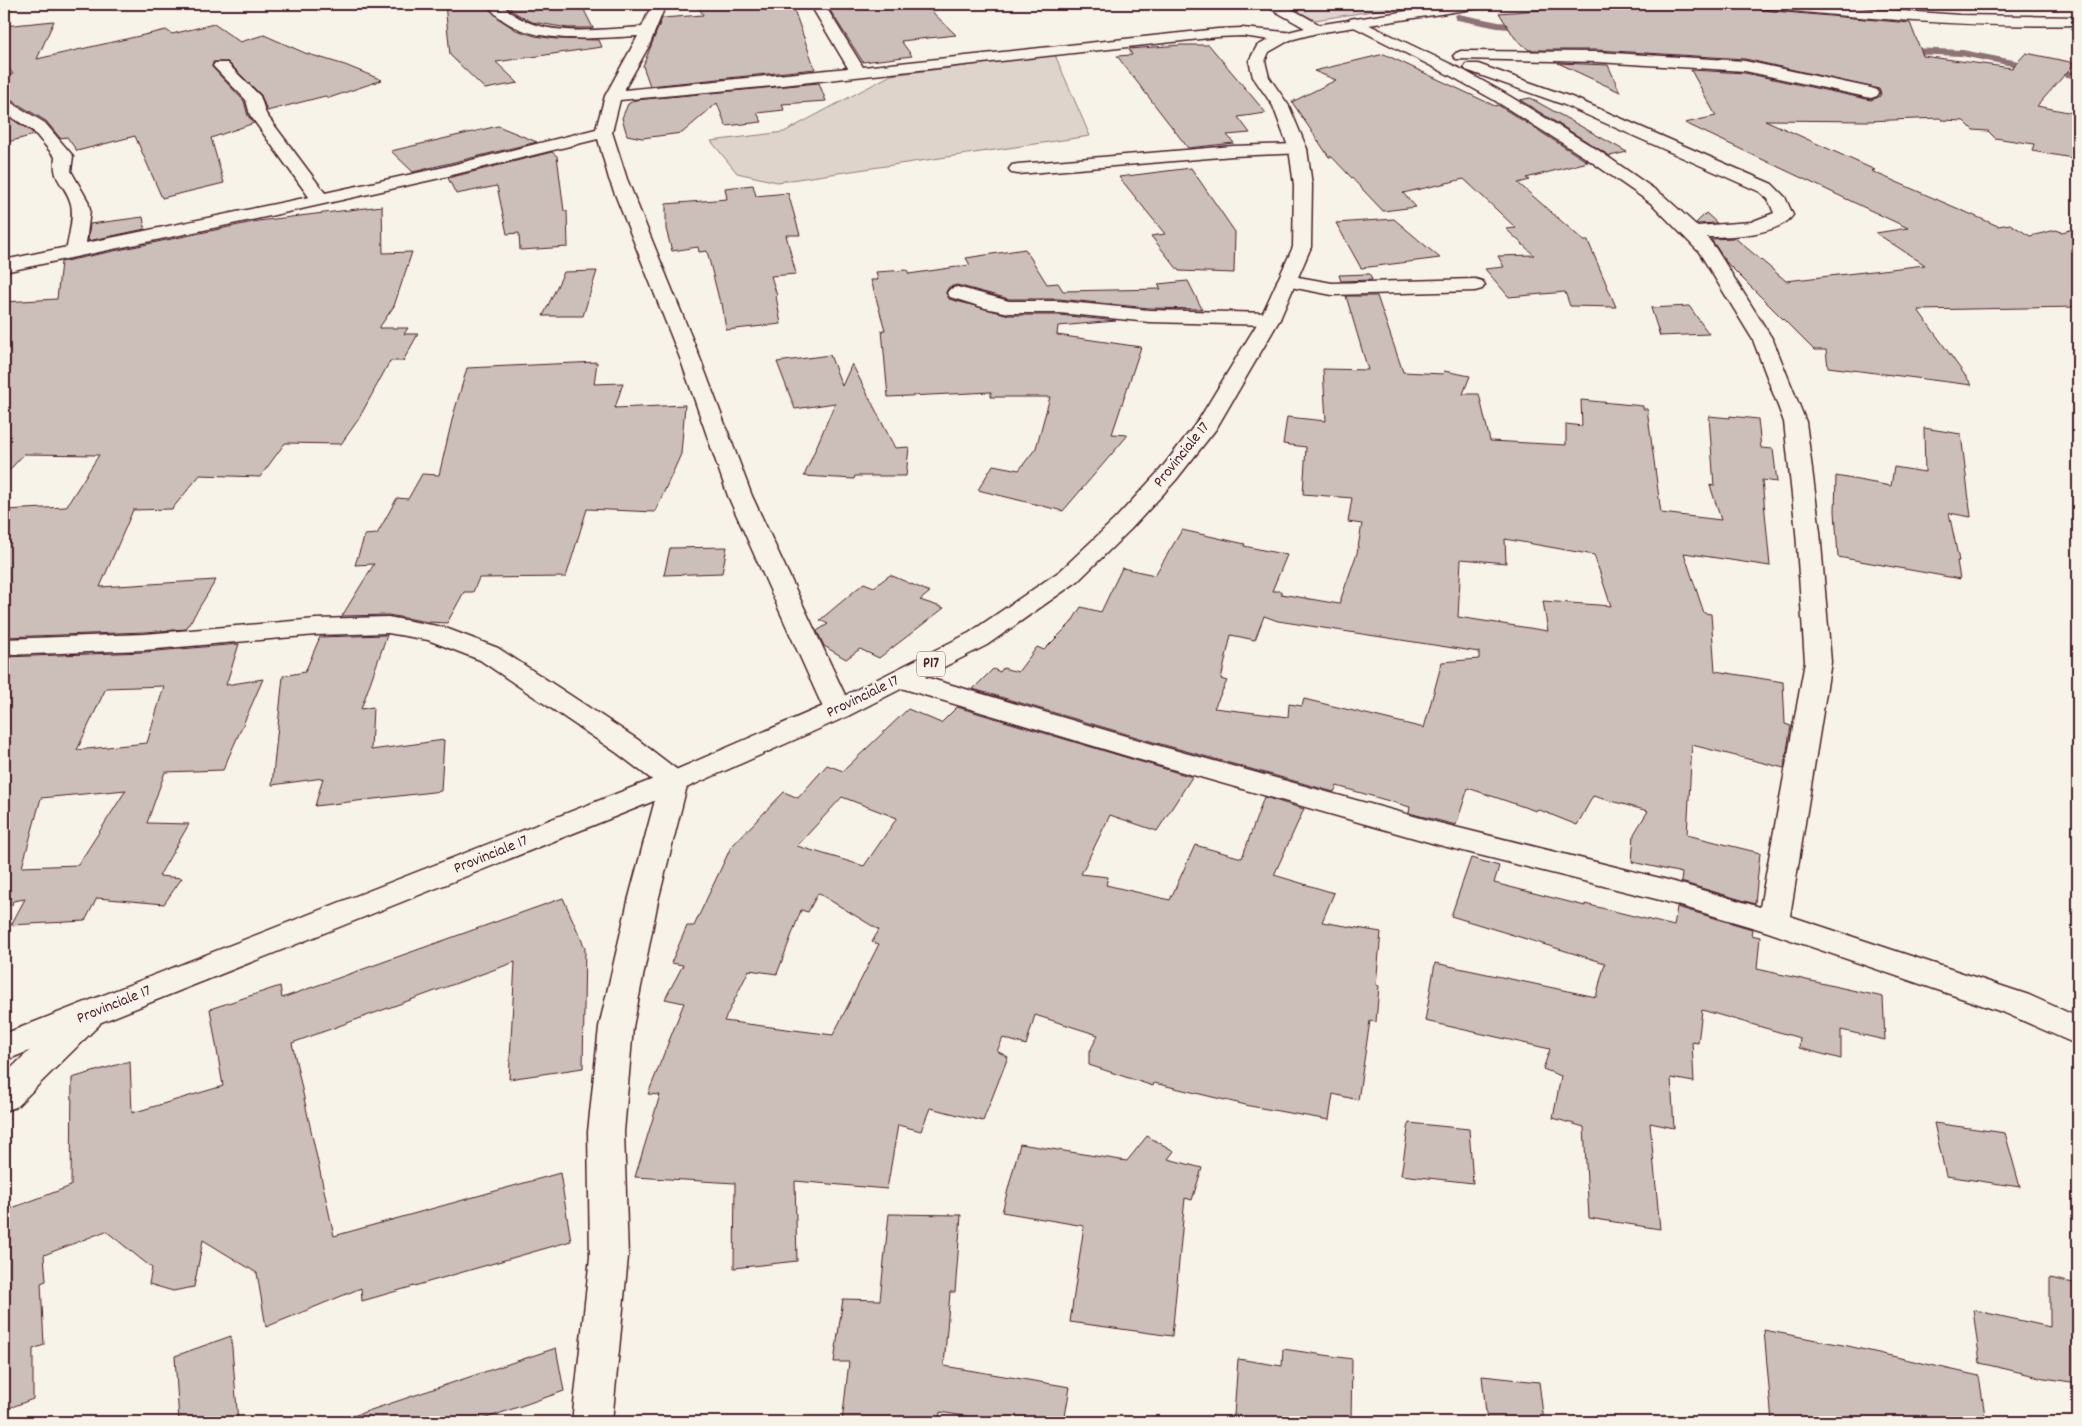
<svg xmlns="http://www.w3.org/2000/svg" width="2082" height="1426" viewBox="0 0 2082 1426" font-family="Dekko,sans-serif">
  <rect width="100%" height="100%" fill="#f7f3e8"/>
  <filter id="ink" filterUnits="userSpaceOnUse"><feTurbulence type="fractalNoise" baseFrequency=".02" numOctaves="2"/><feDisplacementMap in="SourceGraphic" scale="10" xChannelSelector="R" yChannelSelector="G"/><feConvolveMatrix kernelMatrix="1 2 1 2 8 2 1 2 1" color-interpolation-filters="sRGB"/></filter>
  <g filter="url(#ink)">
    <!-- green -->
    <g fill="#ded4cc" stroke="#947a7c">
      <path d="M1284 4H1418L1315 20Z"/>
      <path d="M1055 55 1090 136 777 182 737 173 711 141 784 132 891 75Z"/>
    </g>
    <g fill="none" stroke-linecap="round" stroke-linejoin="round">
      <!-- stream -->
      <g stroke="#8e7275" stroke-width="6">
        <path d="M1458 17 1498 25 1521 27"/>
        <path d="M1909 51 1962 53 2028 66"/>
        <path d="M2052 71 2078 76"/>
      </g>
    </g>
    <!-- building -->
    <g fill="#ccbfb9" stroke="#4a1f2b" fill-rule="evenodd">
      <path d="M445 4H485L499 19 516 30 535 36 556 39 599 40 602 47 496 62 518 83 485 89 450 55Z"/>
      <path d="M505 4H581L593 28H568L532 22 517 14Z"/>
      <path d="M697 4H792L815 69 650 86 643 66 662 18 703 15Z"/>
      <path d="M826 4H924L956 35 901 41 912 56 863 62Z"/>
      <path d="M1543 4H1753L1755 8 1762 10 1910 23 1923 56 2012 68 2026 53 2075 63 2037 106 2078 114V159L2032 151 2034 144 1995 138 1988 131 1973 130 1964 121 1942 120 1940 118 1868 121 1765 120 1875 170 1871 171 1998 226 2010 224 2030 236 2056 230 2062 232 2078 228V307L1918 310 1972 385 1828 367 1826 350H1814L1727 263 1711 239 1735 238 1786 281 1925 265 1876 233 1908 228 1685 123 1716 116 1691 70 1745 73 1871 100 1879 97 1881 94 1879 89 1745 59 1597 50H1529L1515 38 1499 13 1552 9Z"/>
      <path d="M1829 4H1903L1905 9Z"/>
      <path d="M54 21 37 59 166 30 172 34 214 24 240 42 264 35 305 53 345 65 382 80 329 98 325 96 267 111 261 95 228 62H213L212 67 244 101 248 116 254 123 211 138 224 183 162 198 135 136 77 151 67 137 60 138 46 121 11 100 4 98V76L13 74 4 62V26Z"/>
      <path d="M1181 45H1209L1266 113 1238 117 1250 133 1227 135 1234 143 1188 148 1117 56 1132 55 1129 49Z"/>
      <path d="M1384 54 1495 106 1498 105 1588 162 1526 178 1530 180 1518 183 1584 241H1588L1616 307 1570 306 1565 292 1509 297 1485 269 1504 267 1498 256 1534 255 1506 229 1516 228 1464 179 1403 193 1416 207 1383 211 1332 157H1329L1292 102 1336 80 1314 71Z"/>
      <path d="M1558 63 1608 65 1620 92Z"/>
      <path d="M819 83 826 101 782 104 784 110 757 113 762 122 726 126 717 103 682 133 642 138 627 135 622 118 628 104 635 100Z"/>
      <path d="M1530 98 1627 152 1610 156 1520 100Z"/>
      <path d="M4 114 32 132 34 135 4 143Z"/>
      <path d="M498 126 537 142 413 172 391 151Z"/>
      <path d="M552 152 557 156 564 211H567L568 247 520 250 519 233 507 234 497 186 456 194 448 178Z"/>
      <path d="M1191 168 1235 232 1234 273 1179 271 1151 236 1165 234 1119 177Z"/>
      <path d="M753 185 756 196 788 193 800 235H786L796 274 771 276 777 296H776L781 324 726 330 722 303H720L707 251 699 252 698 247 672 251 666 229V204L727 199 725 188Z"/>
      <path d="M382 206 383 253 412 252 394 306 379 328H408L404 334H418L403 361H390L358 420 341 444 285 443 260 477 200 475 172 509 133 510 100 587 216 580 186 629 145 632 4 637V510L66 507 99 455 24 454 4 476V302L57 299 61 262 258 221Z"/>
      <path d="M1706 213 1717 223 1698 224 1696 223Z"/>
      <path d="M143 217 145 229 88 241 90 224Z"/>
      <path d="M1394 219 1440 258 1361 268 1336 223Z"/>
      <path d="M1025 249 1047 284 1058 283 1063 291 1161 289 1158 284 1188 281 1202 309 1149 308 1059 299H1009L957 285 949 287 946 292 949 299 1009 315H1059L1116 321 1058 326 1057 335 1141 347 1112 434 1128 435 1063 511 978 490 993 465 1019 470 1036 448 1050 397H991V392L888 397 882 330H885L871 280H878L876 272 907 270 909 274 970 265 966 258Z"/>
      <path d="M597 271 583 316H543L564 272Z"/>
      <path d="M1370 274 1372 280 1341 281 1339 275Z"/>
      <path d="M1346 296H1377L1403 372 1443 374 1444 371 1470 376 1463 394H1479L1490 441 1566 445V424L1582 426 1581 400 1643 406V409H1647L1661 513 1721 520 1710 485 1714 486 1709 416 1730 418V416L1758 419 1761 448 1773 449 1777 482 1762 480 1770 566 1684 553 1704 613 1711 614 1715 671 1783 682 1785 724 1791 726 1784 768 1692 745 1687 835 1760 853 1755 904 1681 882 1682 873 1632 862 1634 834 1648 811 1593 796 1577 825 1537 809 1536 811 1468 788 1456 825 1409 813 1410 807 1337 786 1334 792 1157 743 973 689 993 669 1000 672 1003 668 1018 672 1037 647 1044 650 1071 623 1081 607 1101 612 1122 568 1155 575 1182 530 1245 544 1244 546 1287 555 1272 591H1281V594L1339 604 1357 553 1362 524 1348 522 1352 498 1303 494 1306 447 1283 444 1287 417 1326 421 1323 369 1368 370ZM1505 539 1594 555 1611 606 1543 601 1548 631 1458 617 1461 559 1506 563ZM1264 616 1278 621 1479 652V659L1442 662 1424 728 1304 699 1302 706 1289 704 1288 717 1214 708 1227 681 1221 679 1231 635 1255 640Z"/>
      <path d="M1689 306 1709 334 1660 336 1651 308Z"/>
      <path d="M830 355 842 386 852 364 895 448 909 447 906 476H855L854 479 804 476 835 403 795 409 777 362Z"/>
      <path d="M597 362 594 384 623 383 615 408 685 405 681 454 655 512 587 509 566 577 479 578 473 592H464L447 623 428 622 388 615 342 616 374 564 355 565 365 535 377 534 397 498 408 499 422 474 439 475 453 416 467 368Z"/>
      <path d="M1924 428 1961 434 1971 517 1949 513 1959 561H1957L1960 579 1838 557 1835 511 1836 476 1891 486 1894 467 1925 472Z"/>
      <path d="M727 547 722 573 664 575 670 548Z"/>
      <path d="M890 575 930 592 920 600 944 608 879 658 860 649 846 659 824 646 817 631 828 624 820 620 864 583 874 587Z"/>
      <path d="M387 635 361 709 373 707 371 750 444 740 441 791 315 806 323 778 272 785 283 676 305 672 320 637Z"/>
      <path d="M239 644 226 685 263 679 223 770 165 772 147 823 189 824 159 876 182 878 164 904 97 898 85 921 11 925 25 899 13 901 12 905 4 903V657L145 652ZM164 686 147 743 77 750 106 688ZM126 790 78 865 22 867 41 798Z"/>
      <path d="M957 707 1192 777 1157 831 1110 815 1081 874 1108 877 1106 885 1170 900 1195 845 1242 858 1264 797 1304 809 1274 875 1334 893 1322 922 1381 932 1376 985 1379 986 1376 1022 1370 1021 1358 1100 1333 1094 1329 1120 1250 1106 1154 1083 1153 1086 1089 1065V1053L1098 1035 1035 1015 1026 1045 1003 1038 997 1051 1008 1057 983 1121 930 1108 921 1131 898 1125 887 1189 795 1181 797 1261 734 1268 735 1183 635 1177 660 1095 648 1094 684 1003 665 999 683 965 671 963 687 926H694L731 847 784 792 798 798 827 765 843 771 908 709 941 723ZM842 797 897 818 864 866 797 846ZM818 893 879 930 872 942 879 944 833 1035 724 1021 749 970 777 974 801 910 808 912Z"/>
      <path d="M1471 858 1499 866 1494 883 1585 906V904L1674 926 1677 907 1752 929 1751 935 1760 937 1757 969 1883 997 1885 1040 1841 1030V1059L1799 1048 1800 1038 1702 1010 1698 1043 1692 1042 1694 1082 1671 1078 1674 1128 1650 1123 1660 1229 1589 1218 1584 1127 1553 1118 1561 1076 1543 1069 1550 1049 1425 1021 1435 963 1596 997 1605 963 1451 916Z"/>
      <path d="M563 898 585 948 583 1068 509 1079 515 962 292 1043 334 1236 560 1173 571 1241 362 1301 361 1288 266 1327 257 1273 203 1240 194 1287 173 1291 149 1284 152 1268 106 1231 44 1255 46 1281 41 1283 44 1345 33 1349V1399L4 1410V1211L71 1186 72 1078 130 1061 132 1113 223 1086 210 1009 280 986 282 998Z"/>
      <path d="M1409 1123 1469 1129 1473 1183 1401 1175Z"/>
      <path d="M1934 1123 2005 1133 2020 1187 1946 1176Z"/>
      <path d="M1147 1136 1174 1151 1168 1159 1202 1168 1192 1200 1185 1198 1172 1336 1070 1322 1084 1226 1002 1212 1020 1144 1127 1161Z"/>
      <path d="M889 1214 961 1215 955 1292H950L944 1366 1070 1387 1064 1422H1001L940 1412 939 1422H842L849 1362H834L843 1299 880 1300Z"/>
      <path d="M2050 1278 2078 1284V1383L2044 1378 1980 1363 1973 1310 2050 1327Z"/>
      <path d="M1764 1330 1848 1346 1979 1376 1986 1422H1772Z"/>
      <path d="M231 1336 238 1422H179L175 1356Z"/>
      <path d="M556 1348 564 1391 475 1422H351L350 1417Z"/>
      <path d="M1283 1349 1352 1359 1351 1422H1282L1234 1415 1238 1359 1282 1366Z"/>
      <path d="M1482 1376 1539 1382 1544 1422H1487Z"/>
    </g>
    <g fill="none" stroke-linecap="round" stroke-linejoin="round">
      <!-- minor casing -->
      <g stroke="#4a1f2b" stroke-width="3">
        <g id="minor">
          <path d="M487 4H502C535 41 598 29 642 27L652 4H666L649 46 624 90 848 68 810 4H824L863 67 1218 29 1242 28 1285 32 1290 34 1293 37 1290 40 1285 42 1242 36 1218 37 783 85 620 100 612 132 627 179 700 358 752 496 852 710 848 716 838 719 828 716 824 710 728 496 680 358 609 179 598 139 440 178 270 216 4 272V260L67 247C69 234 74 217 71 204 65 182 52 183 55 157L33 131 4 112V100L10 102 45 123 73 156 71 171 88 201 90 210 86 243 309 197 250 115 246 100 213 66 215 63H227L260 96 266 114 325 193 440 168 596 129 605 96 638 36C591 38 518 48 487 4Z"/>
          <path d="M1266 4H1283L1322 26 1324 29 1322 32H1312L1268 7Z"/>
          <path d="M1755 4H1806L1959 15 2078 17V25C1973 28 1867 18 1762 8L1757 7Z"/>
          <path d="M1355 18 1463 70 1506 94 1598 150 1664 196 1697 226 1751 222 1774 213 1768 199 1760 192 1562 104 1466 70 1464 67 1466 64H1478L1574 98 1772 184 1785 197 1793 215C1780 235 1729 237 1707 237L1716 249 1773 340 1806 422 1820 532 1831 662 1790 916 2029 995 2078 1017V1045L2005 1013 1765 931 1664 901 1439 845 1137 759 891 685 888 679 891 673 901 670 1156 745 1439 823 1664 879 1760 907 1805 662 1796 532 1784 422 1753 340 1699 252 1652 204 1586 158 1494 100 1451 76 1350 25 1348 22 1350 19Z"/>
          <path d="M1461 51 1597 52 1745 61 1871 88 1877 90 1879 93 1877 96 1871 98 1745 71 1597 62 1456 59 1453 56 1456 53Z"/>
          <path d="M1298 144 1304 145 1307 149 1304 153 1233 156 1018 174 1012 173 1009 169 1012 165 1018 164 1233 146Z"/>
          <path d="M1287 275 1332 283 1475 279 1482 281 1485 285 1482 289 1475 291 1332 295 1280 285 1277 281 1280 277Z"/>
          <path d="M957 287 1009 301H1059L1149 310 1270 313 1277 315 1280 319 1277 323 1270 325 1149 322 1059 313H1009L985 308 950 297 947 293 950 289Z"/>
          <path d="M388 617 443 627 498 648 637 739 684 775 688 782 658 901 633 1027 624 1132 628 1257 612 1422H572L590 1257 588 1132 599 1027 628 901 659 785 617 753 480 660 428 640 388 633 316 635 145 650 4 655V639L145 634 316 619Z"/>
          <path d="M87 1003 99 1007 104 1016 99 1025 16 1107 4 1111V1075L75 1007Z"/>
        </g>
      </g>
      <!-- major casing -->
      <g stroke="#4a1f2b" stroke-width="3">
        <path id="major" d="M1452 4H1486L1484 7 1479 8 1317 33 1290 40 1269 52 1265 61 1269 77 1289 106 1307 149 1312 185 1311 247 1280 319 1216 429 1176 480 1131 529 1078 581 987 645 848 716 684 789 4 1061V1034L664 775 828 704 969 633 1060 571 1115 519 1160 470 1198 421 1260 319 1293 247 1294 185 1289 149 1273 106 1253 77 1249 61 1257 46 1280 34 1317 25Z"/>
      </g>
      <!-- minor -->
      <use href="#minor" fill="#f7f3e8" fill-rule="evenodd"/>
      <!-- major -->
      <use href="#major" fill="#f7f3e8" fill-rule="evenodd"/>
    </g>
  </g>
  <g text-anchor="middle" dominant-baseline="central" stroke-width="5" stroke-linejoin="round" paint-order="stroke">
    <!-- shield labels -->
    <rect fill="#f7f3e8" stroke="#7e5f64" stroke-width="1" x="917" y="651.5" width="28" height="25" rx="4"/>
    <g font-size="15" font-weight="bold" fill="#4a1f2b">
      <text x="931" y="664">P17</text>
    </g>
    <!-- street labels -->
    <g font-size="16" fill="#4a1f2b" stroke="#f7f3e8">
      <text transform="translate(1182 455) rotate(-51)">Provinciale 17</text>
      <text transform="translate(863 697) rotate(-26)">Provinciale 17</text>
      <text transform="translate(491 855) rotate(-22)">Provinciale 17</text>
      <text transform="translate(114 1005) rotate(-22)">Provinciale 17</text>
    </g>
  </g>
  <!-- margin -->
  <rect width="2082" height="1426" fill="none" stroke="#f7f3e8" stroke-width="20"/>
  <rect x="10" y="10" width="2062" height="1406" fill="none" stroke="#4a1f2b" stroke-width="2" filter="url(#ink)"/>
</svg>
